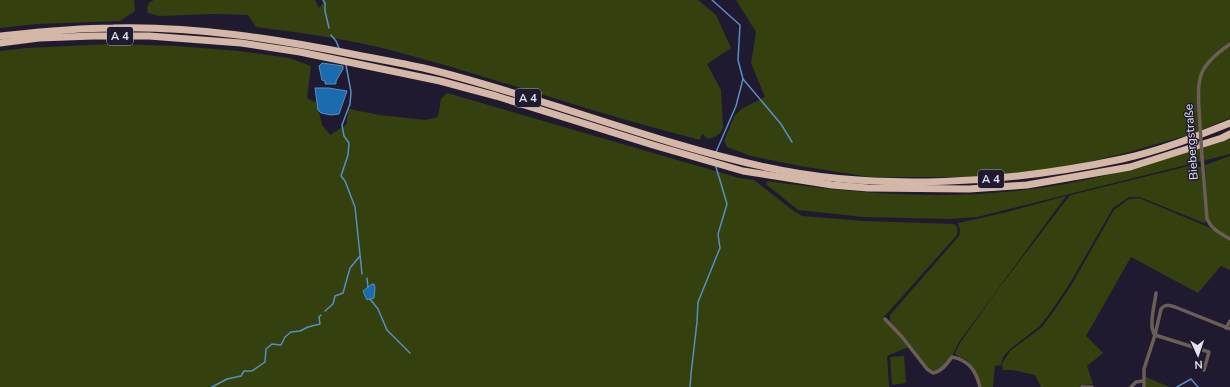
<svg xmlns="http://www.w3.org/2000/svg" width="1230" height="387" viewBox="0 0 1230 387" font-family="'Nunito Sans',sans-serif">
  <rect width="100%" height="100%" fill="#201a30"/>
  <!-- green -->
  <g fill="#35400f">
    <path d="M0 0H134L135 11 120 21 36 24 0 28Z"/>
    <path d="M154 0H315L319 8 325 0H698L716 15 731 48 707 64 721 90 723 128C720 135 715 137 708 139L702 134 700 140C596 114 496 78 394 51 349 39 302 33 256 27L248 15 215 14 159 16 148 13 147 7 150 2Z"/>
    <path d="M736 0H1230V118L1192 134 1125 153 1076 165 1026 173 968 177H870L800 166 751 156 727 147 724 141 735 115 743 108 765 97 751 63 756 32Z"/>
    <path d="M111 44 176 46 239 51 289 58 311 66 307 98 317 103 322 125 330 135 346 125 349 109 380 115 425 120 438 117 441 99 447 93 739 178 754 180 795 212 802 216 864 221 954 224C958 226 958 230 957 235L883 318 908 347 887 356 889 387H0V51L27 48Z"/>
    <path d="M1230 138V154L977 217 950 219 909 218 864 217 798 210 766 184 767 181C856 194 951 201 1040 188 1105 179 1168 159 1230 138Z"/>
    <path d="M1230 156V238L1215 230 1208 219 1205 165Z"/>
    <path d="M1193 165 1201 167 1206 223H1204L1140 197H1129L1113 208 1070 283 1052 310 1040 326 1009 350 1003 357 1001 365 995 366 993 387H980C977 378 974 364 965 359 961 357 957 357 955 353L960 343 996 292 1067 199 1071 195Z"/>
    <path d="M1066 196 959 342 952 356 938 371 933 372 928 369 892 325 890 321V315L959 236 960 230 958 223 1003 213Z"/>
    <path d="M1139 198 1208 227 1230 240V270L1221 266 1198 293 1131 257 1086 336 1103 353 1087 366 1093 384 1084 385 1079 387H1041L1035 375 1013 370H1003L1002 364 1010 351 1041 328 1054 311 1072 284 1114 210 1129 199Z"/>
    <path d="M904 356 906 383 892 385 890 357Z"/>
    <path d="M1146 377 1169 387H1146Z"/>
  </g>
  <!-- water -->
  <g fill="#1a6caf" stroke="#578fc2">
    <path d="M322 63 343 66V69L336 81V84H325V81L322 80 319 66Z"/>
    <path d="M315 88H329L347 91 339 114 331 115 321 113 318 110Z"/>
    <path d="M372 284H374L375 288 374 298 367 300 363 291Z"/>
  </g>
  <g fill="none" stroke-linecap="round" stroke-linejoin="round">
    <!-- stream -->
    <g stroke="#578fc2" stroke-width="1.5">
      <path d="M323 0 325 3V11L329 28"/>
      <path d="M712 0 740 25 738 60 743 79 736 106 716 152"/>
      <path d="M331 35 336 41 339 48"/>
      <path d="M346 65 351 92 350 104 342 125 344 136 349 143 348 155 341 176 345 181 355 207 362 274"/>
      <path d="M743 79 781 124 792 142"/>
      <path d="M367 278 368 287"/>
      <path d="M370 299 378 309 387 330 410 353"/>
      <path d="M325 311 333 304 335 296 343 293 350 268 360 256"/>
      <path d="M212 387 227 379 241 376 244 371H252L265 362 266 349 272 344 281 345 285 337 291 332 300 331 308 327 320 324 319 317 321 315"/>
      <path d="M690 387 691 374 697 322 698 302 720 248 718 234 727 204 716 167"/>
      <path d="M1177 387 1191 379 1198 387"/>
    </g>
    <!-- minor -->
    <g stroke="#6a5e57" stroke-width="3.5">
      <path d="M1199 110C1197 73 1200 66 1230 44"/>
      <path d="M1202 157 1207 219C1212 230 1220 233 1230 239"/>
      <path d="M1156 293C1155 303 1148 327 1155 335L1209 352 1204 370"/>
      <path d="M885 319 902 337 927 369 933 373C941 372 947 364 952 357 969 360 976 371 980 387"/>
      <path d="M1226 328 1230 321"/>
      <path d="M1082 387H1092"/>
      <path d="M1131 387 1136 382 1143 381"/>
      <path d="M1144 387V369L1155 335 1161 309C1165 304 1169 305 1175 307L1230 329"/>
    </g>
    <!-- motorway -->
    <g stroke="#d5b7a7" stroke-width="7">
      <path d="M0 36C38 32 75 28 113 28 195 26 277 39 357 55 382 60 407 64 432 70 544 98 652 142 765 167 878 192 1010 183 1122 159 1159 151 1195 137 1230 123"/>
      <path d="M0 43 39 38 93 36H149L241 43 300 52 440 81 496 96 653 145 743 171 832 185 868 188 969 189 1027 185 1130 167 1222 138 1230 134"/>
    </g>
    <!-- minor-bridge -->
    <path stroke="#6a5e57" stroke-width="3.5" d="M1199 110 1202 157"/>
  </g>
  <g text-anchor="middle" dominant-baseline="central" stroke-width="3" stroke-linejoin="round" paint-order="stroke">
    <!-- shield labels -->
    <g fill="#201a30" stroke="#a9a5b6" stroke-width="1">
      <rect x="107" y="27" width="26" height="18" rx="3"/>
      <rect x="515" y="89" width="26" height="18" rx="3"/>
      <rect x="978" y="170" width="26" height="18" rx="3"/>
    </g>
    <g font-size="11" font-weight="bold" fill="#e4e1f0">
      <text x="120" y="36">A 4</text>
      <text x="528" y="98">A 4</text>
      <text x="991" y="179">A 4</text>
    </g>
    <!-- street labels -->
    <g font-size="12" fill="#e4e1f0" stroke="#201a30">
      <text transform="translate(1191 142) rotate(-94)">Biebergstraße</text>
    </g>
  </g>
  <!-- north arrow -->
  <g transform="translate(1198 355) rotate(177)" stroke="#201a30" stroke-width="3" paint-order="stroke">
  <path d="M0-3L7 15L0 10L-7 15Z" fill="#e4e1f0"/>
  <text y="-6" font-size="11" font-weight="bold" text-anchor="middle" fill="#e4e1f0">N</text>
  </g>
</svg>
